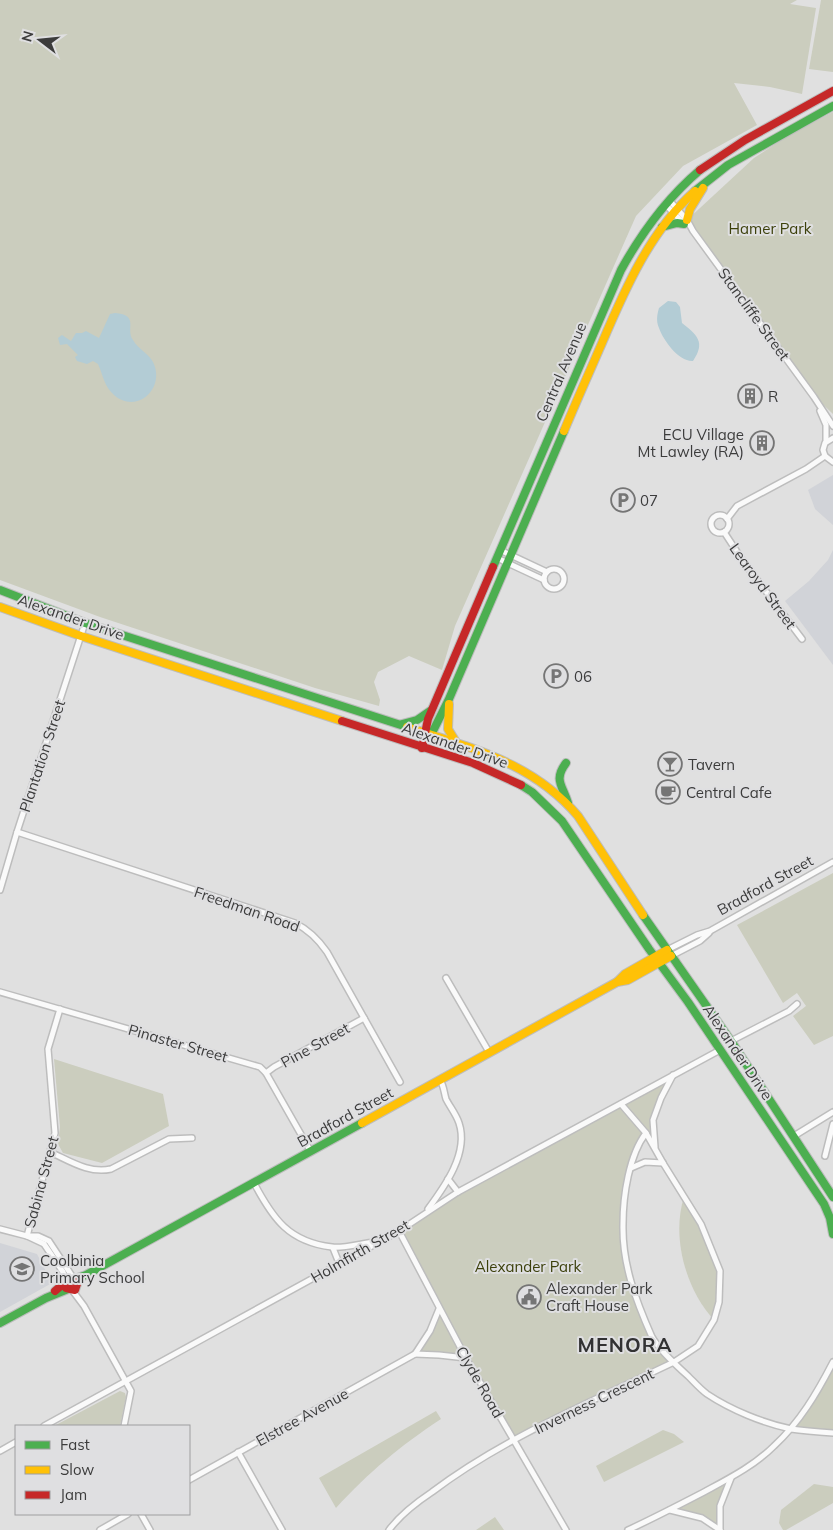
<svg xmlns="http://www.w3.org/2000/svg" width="833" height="1530" viewBox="0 0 833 1530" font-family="Mulish,sans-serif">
  <rect width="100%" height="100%" fill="#e0e0e0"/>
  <!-- built -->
  <g fill="#d1d3d8">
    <path d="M833 475V525L815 509 808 490Z"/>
    <path d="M833 550V665L785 601 809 581 828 560Z"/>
    <path d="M0 1243 37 1254 52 1283 0 1312Z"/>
  </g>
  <!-- green -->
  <g fill="#cbcdbe">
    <path d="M0 0H797L790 4 816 8 802 94 770 87 734 83 757 125 683 166 636 216 455 626 442 670 409 656 378 672 374 682 380 700 379 706 315 688 100 617 0 580Z"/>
    <path d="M821 0H833V72L809 69Z"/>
    <path d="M833 112V414L814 396 687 220 754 158 786 137Z"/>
    <path d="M833 873V1036L814 1045 793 1016 806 1006 797 993 783 1003 737 925Z"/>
    <path d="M54 1059 163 1094 169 1126 102 1163 63 1153 58 1144 60 1127Z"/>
    <path d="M674 1074 653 1120 655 1148 646 1133 638 1144 623 1210 626 1266 652 1337 674 1362 514 1440 466 1358 415 1354 430 1331 439 1309 399 1231 427 1212Z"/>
    <path d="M684 1197 701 1224 720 1271 719 1302 714 1320C686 1290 671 1237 684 1197Z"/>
    <path d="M833 1362V1433L791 1429Z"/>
    <path d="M120 1391 125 1393 126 1397 120 1426H54Z"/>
    <path d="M436 1411 441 1419C400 1446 369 1472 336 1508L319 1478Z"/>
    <path d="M663 1430 674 1434 684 1442 604 1482 596 1466Z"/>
    <path d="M731 1478 720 1506V1530L702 1518 670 1510Z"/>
    <path d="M814 1484 833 1487V1503L786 1530H783L779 1523 781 1510Z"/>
    <path d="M495 1517 504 1530H476Z"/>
  </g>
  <!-- water -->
  <g fill="#b3ccd5">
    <path d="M668 301 676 302 680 307 682 323C697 335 706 342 693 361 679 362 663 340 659 328 656 321 657 315 659 308Z"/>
    <path d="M115 313C140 315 125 329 133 340 138 349 148 353 153 362 166 388 137 415 114 395 104 386 103 375 98 364L93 361 87 364 77 361 75 357 78 355 67 344 60 345 58 338 62 335 71 341 76 333H82L86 331 99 338 110 314Z"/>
  </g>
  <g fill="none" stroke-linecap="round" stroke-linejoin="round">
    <!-- street casing -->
    <g stroke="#bdbdbd" stroke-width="8">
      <g id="street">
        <path d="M669 200 687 220 693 231 814 397 833 426"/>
        <path d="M665 204 683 223"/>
        <path d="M820 411 826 425V442"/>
        <path d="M833 438 825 443 823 450 825 456 833 462"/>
        <circle cx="720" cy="524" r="9"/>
        <path d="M727 519 737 506 806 469 825 456"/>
        <path d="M724 532 743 561 802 639"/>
        <path d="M500 550 547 572"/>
        <path d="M497 558 544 580"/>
        <circle cx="554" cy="579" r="10"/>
        <path d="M17 832 295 923C309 930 318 939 327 952L400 1082"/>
        <path d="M0 890 17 832 85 623"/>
        <path d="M667 950 697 935 710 931 833 862"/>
        <path d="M671 956 700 941 709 933"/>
        <path d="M446 978 489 1052"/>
        <path d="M0 992 260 1067 266 1073 311 1152"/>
        <path d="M731 1041 789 1011 797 1004"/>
        <path d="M266 1073 274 1067 364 1018"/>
        <path d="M646 1133C629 1155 623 1196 623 1224 622 1264 636 1301 652 1337 658 1348 678 1367 688 1376 694 1382 700 1389 707 1394 731 1410 763 1423 791 1429 805 1431 819 1432 833 1433"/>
        <path d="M794 1136 833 1112"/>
        <path d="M655 1147 653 1120 661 1098 673 1075"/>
        <path d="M50 1152C70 1161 89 1174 111 1169L169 1139 192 1138"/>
        <path d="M825 1156 833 1124"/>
        <path d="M631 1168 645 1162 663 1163"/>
        <path d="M448 1179 458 1192"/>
        <path d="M254 1183C273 1219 289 1242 332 1247 342 1249 363 1243 375 1242"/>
        <path d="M428 1209C445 1186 469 1153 459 1123 456 1114 450 1107 446 1099 444 1093 444 1086 440 1080"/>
        <path d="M0 1229 27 1236 44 1244 63 1272 66 1281"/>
        <path d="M399 1231 466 1358 566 1530"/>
        <path d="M27 1236 55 1133 48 1049 60 1009"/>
        <path d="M30 1236H38L49 1241 74 1279"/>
        <path d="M333 1248 339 1263"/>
        <path d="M72 1290 84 1306 131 1391 124 1426"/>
        <path d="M415 1354 439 1355 466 1358"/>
        <path d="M44 1426 399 1231 458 1192 720 1050"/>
        <path d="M0 1451 16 1442"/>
        <path d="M238 1452 282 1530"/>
        <path d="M189 1480 415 1354 430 1331 439 1309"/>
        <path d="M670 1510 702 1518 720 1530"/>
        <path d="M141 1514 150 1530"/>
        <path d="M100 1530 128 1514"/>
        <path d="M389 1530C400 1515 417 1502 432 1492 503 1438 593 1401 674 1362L698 1346 714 1320 719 1302 720 1271 701 1224 663 1163 646 1133 621 1104"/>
        <path d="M628 1530C654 1518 679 1505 704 1492 728 1479 754 1466 774 1446 800 1422 817 1393 833 1362"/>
        <path d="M720 1530V1506L731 1478"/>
      </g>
    </g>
    <!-- fast casing -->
    <g stroke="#bdbdbd" stroke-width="10">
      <g id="fast">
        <path d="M695 191 728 165 833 106"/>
        <path d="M662 227 677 223 684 224"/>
        <path d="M493 567 621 270C642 232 667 198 700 170"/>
        <path d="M0 590 85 623 407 727"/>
        <path d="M402 724 417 720 430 711"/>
        <path d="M429 739 449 699 564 431"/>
        <path d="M566 763C553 780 563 786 568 803"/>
        <path d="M521 785 532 792 562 821 649 949 688 1002 824 1204 830 1218 833 1234"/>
        <path d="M643 915 731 1041 833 1197"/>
        <path d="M75 1279 86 1275 362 1123"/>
        <path d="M0 1323 46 1298 68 1289"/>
      </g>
    </g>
    <!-- slow casing -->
    <g stroke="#bdbdbd" stroke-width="10">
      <g id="slow">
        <path d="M687 220 690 209 703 188"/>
        <path d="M564 431C576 402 589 373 602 343 625 289 650 231 695 191"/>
        <path d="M0 607 81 636 342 721"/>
        <path d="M449 704 448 729 456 742"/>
        <path d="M407 727C471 748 532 762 578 816L643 915"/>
        <path d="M617 982 625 974 667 950"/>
        <path d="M362 1123 617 982 628 980 671 956"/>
      </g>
    </g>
    <!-- jam casing -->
    <g stroke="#bdbdbd" stroke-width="10">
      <g id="jam">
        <path d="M700 170 745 140 833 91"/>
        <path d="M342 721 473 763 521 785"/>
        <path d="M422 748 428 719 493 567"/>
        <path d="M55 1291 69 1279H75L77 1284 75 1290 66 1288 65 1283"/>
      </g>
    </g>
    <!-- street -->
    <use href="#street" stroke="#fafafa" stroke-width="5"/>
    <!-- fast -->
    <use href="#fast" stroke="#4caf50" stroke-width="8"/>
    <!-- slow -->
    <use href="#slow" stroke="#ffc107" stroke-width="8"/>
    <!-- jam -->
    <use href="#jam" stroke="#c62828" stroke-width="8"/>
  </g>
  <!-- icons -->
  <defs>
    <g id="building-ring" transform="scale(1.25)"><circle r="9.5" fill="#dfdfe1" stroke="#757575" stroke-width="1.5"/><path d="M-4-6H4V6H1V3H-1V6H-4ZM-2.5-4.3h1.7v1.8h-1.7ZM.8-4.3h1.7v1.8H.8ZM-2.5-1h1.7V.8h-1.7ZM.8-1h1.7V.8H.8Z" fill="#757575"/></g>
    <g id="parking-ring" transform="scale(1.25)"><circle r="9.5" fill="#dfdfe1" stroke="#757575" stroke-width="1.5"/><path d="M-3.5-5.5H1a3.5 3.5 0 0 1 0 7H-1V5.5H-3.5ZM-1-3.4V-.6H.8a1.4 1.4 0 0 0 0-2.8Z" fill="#757575"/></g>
    <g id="bar-ring" transform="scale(1.25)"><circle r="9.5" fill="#dfdfe1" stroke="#757575" stroke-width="1.5"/><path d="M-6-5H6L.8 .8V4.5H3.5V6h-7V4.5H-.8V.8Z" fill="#757575"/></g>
    <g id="cafe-ring" transform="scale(1.25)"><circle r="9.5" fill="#dfdfe1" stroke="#757575" stroke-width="1.5"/><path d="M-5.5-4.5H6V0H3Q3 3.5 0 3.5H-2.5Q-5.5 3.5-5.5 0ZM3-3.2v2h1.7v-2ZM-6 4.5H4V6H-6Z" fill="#757575"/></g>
    <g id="school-ring" transform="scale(1.25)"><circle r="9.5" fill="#dfdfe1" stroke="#757575" stroke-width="1.5"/><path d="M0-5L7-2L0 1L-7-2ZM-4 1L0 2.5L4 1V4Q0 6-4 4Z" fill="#757575"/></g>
    <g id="civic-ring" transform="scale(1.25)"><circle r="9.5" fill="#dfdfe1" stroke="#757575" stroke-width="1.5"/><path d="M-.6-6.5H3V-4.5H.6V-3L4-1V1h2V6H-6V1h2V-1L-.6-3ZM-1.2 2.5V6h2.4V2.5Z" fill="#757575"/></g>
  </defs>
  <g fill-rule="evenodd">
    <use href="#building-ring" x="750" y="396"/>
    <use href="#building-ring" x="762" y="443"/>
    <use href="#parking-ring" x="623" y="500"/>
    <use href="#parking-ring" x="556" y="676"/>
    <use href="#bar-ring" x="670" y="764"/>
    <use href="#cafe-ring" x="668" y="792"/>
    <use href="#school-ring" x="22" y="1269"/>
    <use href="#civic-ring" x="529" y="1297"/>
  </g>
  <g text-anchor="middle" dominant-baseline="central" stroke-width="4" stroke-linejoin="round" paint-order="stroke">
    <!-- park labels -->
    <g font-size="15" fill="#3c400b" stroke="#dfdfe1">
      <text x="770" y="228">Hamer Park</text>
      <text x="528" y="1266">Alexander Park</text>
    </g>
    <!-- street labels -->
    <g font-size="15" fill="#3c3c3c" stroke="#dfdfe1">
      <text transform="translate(754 314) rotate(54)">Stancliffe Street</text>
      <text transform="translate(561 372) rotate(-67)">Central Avenue</text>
      <text transform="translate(763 586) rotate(54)">Learoyd Street</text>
      <text transform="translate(71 617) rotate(19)">Alexander Drive</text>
      <text transform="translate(455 745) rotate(19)">Alexander Drive</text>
      <text transform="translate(42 756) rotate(-72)">Plantation Street</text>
      <text transform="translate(765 885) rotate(-29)">Bradford Street</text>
      <text transform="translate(247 909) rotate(19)">Freedman Road</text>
      <text transform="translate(178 1043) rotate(16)">Pinaster Street</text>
      <text transform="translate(315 1045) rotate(-29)">Pine Street</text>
      <text transform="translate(738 1052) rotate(56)">Alexander Drive</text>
      <text transform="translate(345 1117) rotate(-29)">Bradford Street</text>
      <text transform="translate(41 1182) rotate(-75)">Sabina Street</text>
      <text transform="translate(360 1251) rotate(-30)">Holmfirth Street</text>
      <text transform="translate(480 1382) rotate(60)">Clyde Road</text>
      <text transform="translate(594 1401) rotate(-26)">Inverness Crescent</text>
      <text transform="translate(302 1417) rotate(-29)">Elstree Avenue</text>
    </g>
    <!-- poi labels -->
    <g font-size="15" fill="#3c3c3c" stroke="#dfdfe1" text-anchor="start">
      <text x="768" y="396">R</text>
      <text x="744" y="434" text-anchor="end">ECU Village<tspan x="744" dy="17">Mt Lawley (RA)</tspan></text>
      <text x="640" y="500">07</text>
      <text x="574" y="676">06</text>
      <text x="688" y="764">Tavern</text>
      <text x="686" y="792">Central Cafe</text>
      <text x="40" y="1260">Coolbinia<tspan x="40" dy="17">Primary School</tspan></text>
      <text x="546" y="1288">Alexander Park<tspan x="546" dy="17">Craft House</tspan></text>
    </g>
    <!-- district labels -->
    <g font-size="20" font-weight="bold" letter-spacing="1" fill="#323233" stroke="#dfdfe1">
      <text x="625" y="1344">MENORA</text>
    </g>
  </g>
  <!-- legend -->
  <rect x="15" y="1425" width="175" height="90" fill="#dfdfe1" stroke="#9e9e9f"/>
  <rect x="25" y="1441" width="25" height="8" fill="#4caf50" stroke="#9e9e9f"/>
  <text x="60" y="1450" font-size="15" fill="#3c3c3c">Fast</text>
  <rect x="25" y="1466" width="25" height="8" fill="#ffc107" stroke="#9e9e9f"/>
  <text x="60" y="1475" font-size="15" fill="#3c3c3c">Slow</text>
  <rect x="25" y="1491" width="25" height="8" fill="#c62828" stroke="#9e9e9f"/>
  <text x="60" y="1500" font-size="15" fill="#3c3c3c">Jam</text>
  <!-- north arrow -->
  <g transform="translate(40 40) rotate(286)" stroke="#dfdfe1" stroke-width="4" paint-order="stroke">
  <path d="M0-4L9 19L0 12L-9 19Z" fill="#3c3c3c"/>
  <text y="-8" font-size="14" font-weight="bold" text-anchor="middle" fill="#3c3c3c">N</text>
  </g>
</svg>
